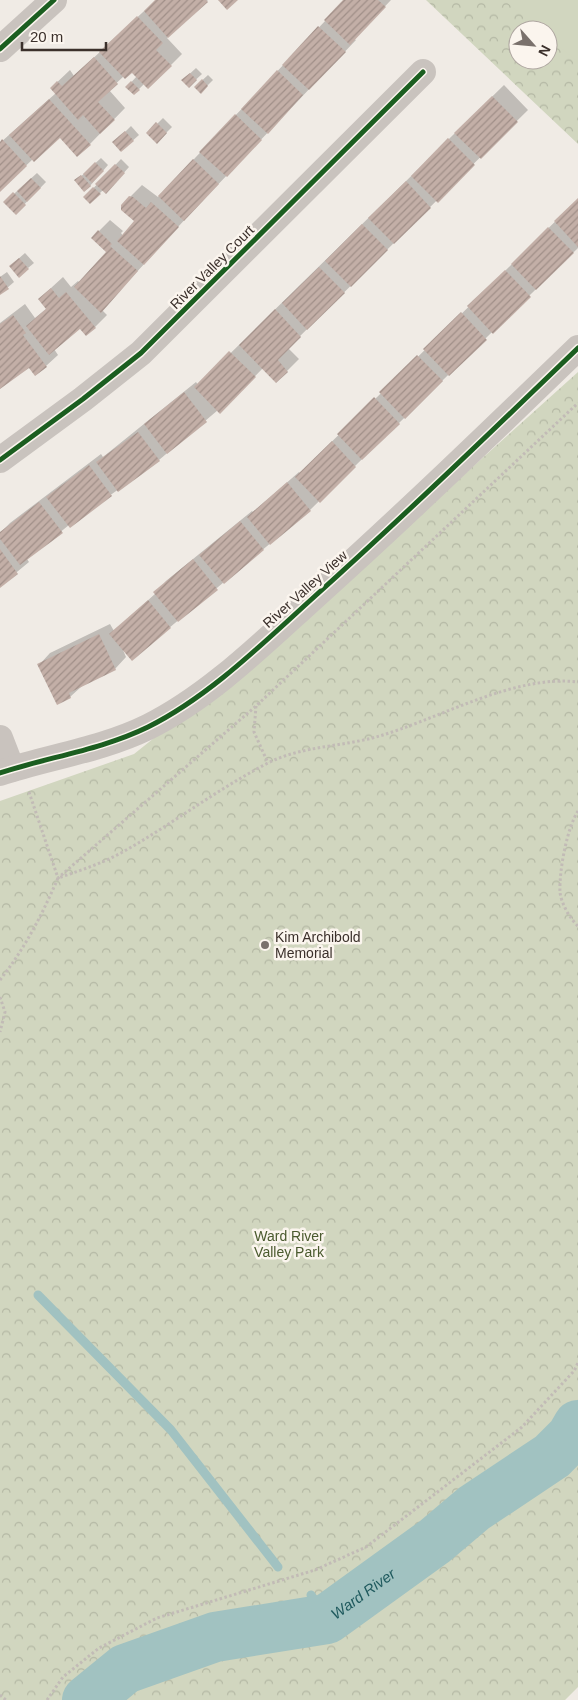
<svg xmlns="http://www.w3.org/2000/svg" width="578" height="1700" viewBox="0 0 578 1700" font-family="Arial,sans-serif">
  <defs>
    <pattern id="park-crowns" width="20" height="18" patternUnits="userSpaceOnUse" patternTransform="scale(1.25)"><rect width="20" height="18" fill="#d1d6bf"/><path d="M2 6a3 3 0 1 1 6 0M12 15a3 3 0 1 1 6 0" fill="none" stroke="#b4b8a4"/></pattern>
    <pattern id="building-hatch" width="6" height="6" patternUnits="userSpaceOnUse" patternTransform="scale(1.25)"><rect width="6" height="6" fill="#c3afa7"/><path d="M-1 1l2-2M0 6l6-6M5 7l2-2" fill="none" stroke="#a08f88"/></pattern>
  </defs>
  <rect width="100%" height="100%" fill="#f0ebe5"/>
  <!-- park -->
  <g fill="url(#park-crowns)" fill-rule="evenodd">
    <path d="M426 0H578V144ZM518 30H548V60H518Z"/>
    <path d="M578 372V1687L565 1700H0V801L134 754 308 615Z"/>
  </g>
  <!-- pitch -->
  <path fill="#d1d6bf" d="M504 0H578V62L548 37V30H540Z"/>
  <!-- shadow -->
  <g fill="#0003">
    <path d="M156 0H208L167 38 182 54 148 88 144 84 134 94 127 87 137 76 132 71 124 76 109 90 125 108 90 144 60 136 33 159 0 190V143L56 93 51 88 70 70 74 76Z"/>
    <path d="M345 0H391L354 39 356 40 189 215 102 310 107 315 95 327 86 335 80 327 54 349 58 355 46 366H29L0 388V323L25 304 35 318 47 308 39 299 63 277 71 287 78 281 80 283 108 252 99 231 110 220 123 231 121 233 123 236 136 221 130 197 142 185 158 197Z"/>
    <path d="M196 68 202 74 189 86 183 80Z"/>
    <path d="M208 75 213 80 201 92 195 87Z"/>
    <path d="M504 85 528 110 288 348 299 359 276 382 263 368 220 412 218 410 159 460 69 525 27 559 29 562 0 586V533L10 523 101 454 103 457 196 382 198 385Z"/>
    <path d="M163 118 172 127 157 142 148 133Z"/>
    <path d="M131 126 139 135 121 151 120 137Z"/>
    <path d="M101 158 108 165 90 186 76 181Z"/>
    <path d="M121 159 129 167 111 187 103 190 90 203 85 197Z"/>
    <path d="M37 173 46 182 16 213 5 202Z"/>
    <path d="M578 199V248L310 510 132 659 123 650 126 657 115 669 82 686 70 697 39 665 50 653 110 624 114 631 156 593 166 581 252 511 253 512 299 472 300 473Z"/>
    <path d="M25 253 34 263 28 268 17 260Z"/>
    <path d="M7 272 14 282 0 294V277Z"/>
  </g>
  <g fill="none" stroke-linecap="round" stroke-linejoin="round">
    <!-- stream -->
    <g stroke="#a1c2c1" stroke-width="9">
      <path d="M38 1295 171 1430 278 1567"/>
      <path d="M311 1595 327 1619"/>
    </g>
    <!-- river -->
    <path stroke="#a1c2c1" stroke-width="50" id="s1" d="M87 1700 125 1669 215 1637 327 1619 435 1541 474 1508 552 1456 571 1437 578 1425"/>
  </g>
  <!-- building -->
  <g fill="url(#building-hatch)">
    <path d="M155 0H206L208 2 168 38 144 11Z"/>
    <path d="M218 0H238L227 10Z"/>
    <path d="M343 0H378L386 7 350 45 324 20Z"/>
    <path d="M137 16 163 43 156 50 172 66 148 89 132 73 125 79 99 52Z"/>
    <path d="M318 26 346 52 309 90 282 65Z"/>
    <path d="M94 57 118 84 98 102 115 120 100 134 83 115 78 120 50 88 57 81 62 86Z"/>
    <path d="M277 70 303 95 268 134 241 109Z"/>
    <path d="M190 73 197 80 189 88 181 80Z"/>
    <path d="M202 79 208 86 201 94 194 87Z"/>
    <path d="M131 81 140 90 134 95 125 87Z"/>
    <path d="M492 96 518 122 481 159 454 133Z"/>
    <path d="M49 99 91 145 77 157 60 138 34 162 9 135Z"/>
    <path d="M235 114 262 140 227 177 199 152Z"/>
    <path d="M156 122 167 133 157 144 146 133Z"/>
    <path d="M125 131 134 141 121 152 112 142Z"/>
    <path d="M448 138 475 165 438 203 411 176Z"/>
    <path d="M2 139 27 166 0 192V142Z"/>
    <path d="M193 159 219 184 184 221 158 196Z"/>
    <path d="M95 162 104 171 92 183 83 174Z"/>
    <path d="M115 164 125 173 106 194 95 184Z"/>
    <path d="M81 175 91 186 84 192 74 180Z"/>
    <path d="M31 178 41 188 27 202 17 191Z"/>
    <path d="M406 181 431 208 394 244 368 218Z"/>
    <path d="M93 187 101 194 90 204 83 197Z"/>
    <path d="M13 192 26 205 16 215 3 202Z"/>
    <path d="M129 196 133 197 146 208 151 202 179 227 144 265 117 241 134 221 121 210V205Z"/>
    <path d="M578 198V247L554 221Z"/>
    <path d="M362 224 388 250 351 287 325 261Z"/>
    <path d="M548 227 574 253 536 290 511 264Z"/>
    <path d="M98 230 112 244 110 246 138 271 101 313 74 287 106 252 91 238Z"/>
    <path d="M19 258 29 269 19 278 9 266Z"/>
    <path d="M319 267 345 293 307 330 282 303Z"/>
    <path d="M505 270 531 297 493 334 467 306Z"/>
    <path d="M0 276 9 289 0 295Z"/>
    <path d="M51 288 59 298 66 292 96 328 86 336 80 329 49 355 26 326 46 309 38 299Z"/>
    <path d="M275 309 301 337 278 360 288 372 276 383 239 345Z"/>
    <path d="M461 312 487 340 449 376 423 349Z"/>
    <path d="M13 315 26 333 23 335 47 367 35 376 29 368 0 389V324Z"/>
    <path d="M229 351 256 377 220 414 194 387Z"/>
    <path d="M417 355 443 381 405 419 379 392Z"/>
    <path d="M184 392 207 422 167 454 144 424Z"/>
    <path d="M374 397 400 424 362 460 337 434Z"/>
    <path d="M138 432 160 461 118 492 96 462Z"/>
    <path d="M332 441 356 467 320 503 295 477Z"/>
    <path d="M89 465 112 496 70 528 46 497Z"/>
    <path d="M287 482 311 511 270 545 247 517Z"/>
    <path d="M39 502 63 533 20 565 0 539V532Z"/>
    <path d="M240 521 264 550 224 584 199 555Z"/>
    <path d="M0 549 18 574 0 588Z"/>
    <path d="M193 559 218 590 178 622 153 592Z"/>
    <path d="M148 600 171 628 132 661 109 634Z"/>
    <path d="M99 634 116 670 69 693 71 698 57 705 37 664Z"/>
  </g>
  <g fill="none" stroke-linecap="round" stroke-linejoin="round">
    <!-- path -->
    <g stroke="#c2bbb6" stroke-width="3" stroke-dasharray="2.5 2.5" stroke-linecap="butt">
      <path d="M256 706 254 732 268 763"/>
      <path d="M29 792 58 878 256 706 578 403"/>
      <path d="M578 811C567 828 559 871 560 892 561 903 570 919 578 926"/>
      <path d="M0 980C25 948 42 915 58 878 82 870 106 862 128 849 175 822 218 789 266 764 300 746 340 747 376 737 437 720 514 674 578 682"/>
      <path d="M0 997 5 1012 0 1032"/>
      <path d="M0 1695 6 1700"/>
      <path d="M47 1700 63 1677 99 1648 157 1618 315 1570 366 1547 522 1427 574 1371 578 1363"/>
    </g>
    <!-- street -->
    <g stroke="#c9c3be" stroke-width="26">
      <path d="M0 49 54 0"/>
      <path d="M0 460 83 399 141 353 423 72"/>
      <path d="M0 738 12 769"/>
      <path d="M0 773C48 757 101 750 148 727 210 696 263 643 314 597 404 516 491 432 578 348"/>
    </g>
    <!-- cycleway casing -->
    <g stroke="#fbf5ee" stroke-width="8">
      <g id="cycleway">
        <path d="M0 49 54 0"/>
        <path d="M0 460 83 399 141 353 423 72"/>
        <path d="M0 773C48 757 101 750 148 727 210 696 263 643 314 597 404 516 491 432 578 348"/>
      </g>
    </g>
    <!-- cycleway -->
    <use href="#cycleway" stroke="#1b5e20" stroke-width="5"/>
  </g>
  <!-- markers -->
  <circle fill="#7a716c" stroke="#fbf5ee" stroke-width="2" cx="265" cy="945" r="5"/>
  <g text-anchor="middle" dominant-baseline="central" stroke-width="5" stroke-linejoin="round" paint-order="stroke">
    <!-- street labels -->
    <g font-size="14" fill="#3b302b" stroke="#fbf5ee">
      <text transform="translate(212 267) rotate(-45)">River Valley Court</text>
      <text transform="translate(305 589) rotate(-42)">River Valley View</text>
    </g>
    <!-- poi labels -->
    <g font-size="14" fill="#3b302b" stroke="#fbf5ee" text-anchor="start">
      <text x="275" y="937">Kim Archibold<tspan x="275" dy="16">Memorial</tspan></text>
    </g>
    <!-- park labels -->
    <g font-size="14" fill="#4a5a2e" stroke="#fbf5ee">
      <text x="289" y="1236">Ward River<tspan x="289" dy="16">Valley Park</tspan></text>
    </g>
    <!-- water labels -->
    <g font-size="15" font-style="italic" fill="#1f5a5e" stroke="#fbf5ee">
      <text stroke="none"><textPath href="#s1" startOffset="302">Ward River</textPath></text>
    </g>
  </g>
  <!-- north arrow -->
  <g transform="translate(533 45) rotate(117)"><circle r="24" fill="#fbf5ee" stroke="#aea6a0"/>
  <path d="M0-4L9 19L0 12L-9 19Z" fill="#7a716c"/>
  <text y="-8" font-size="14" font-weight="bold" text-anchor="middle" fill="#3b302b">N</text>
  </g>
  <!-- scale -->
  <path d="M22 42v8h84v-8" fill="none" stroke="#3b302b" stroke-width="2.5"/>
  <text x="30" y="42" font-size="15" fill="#3b302b" stroke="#fbf5ee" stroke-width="4" paint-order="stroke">20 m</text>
</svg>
